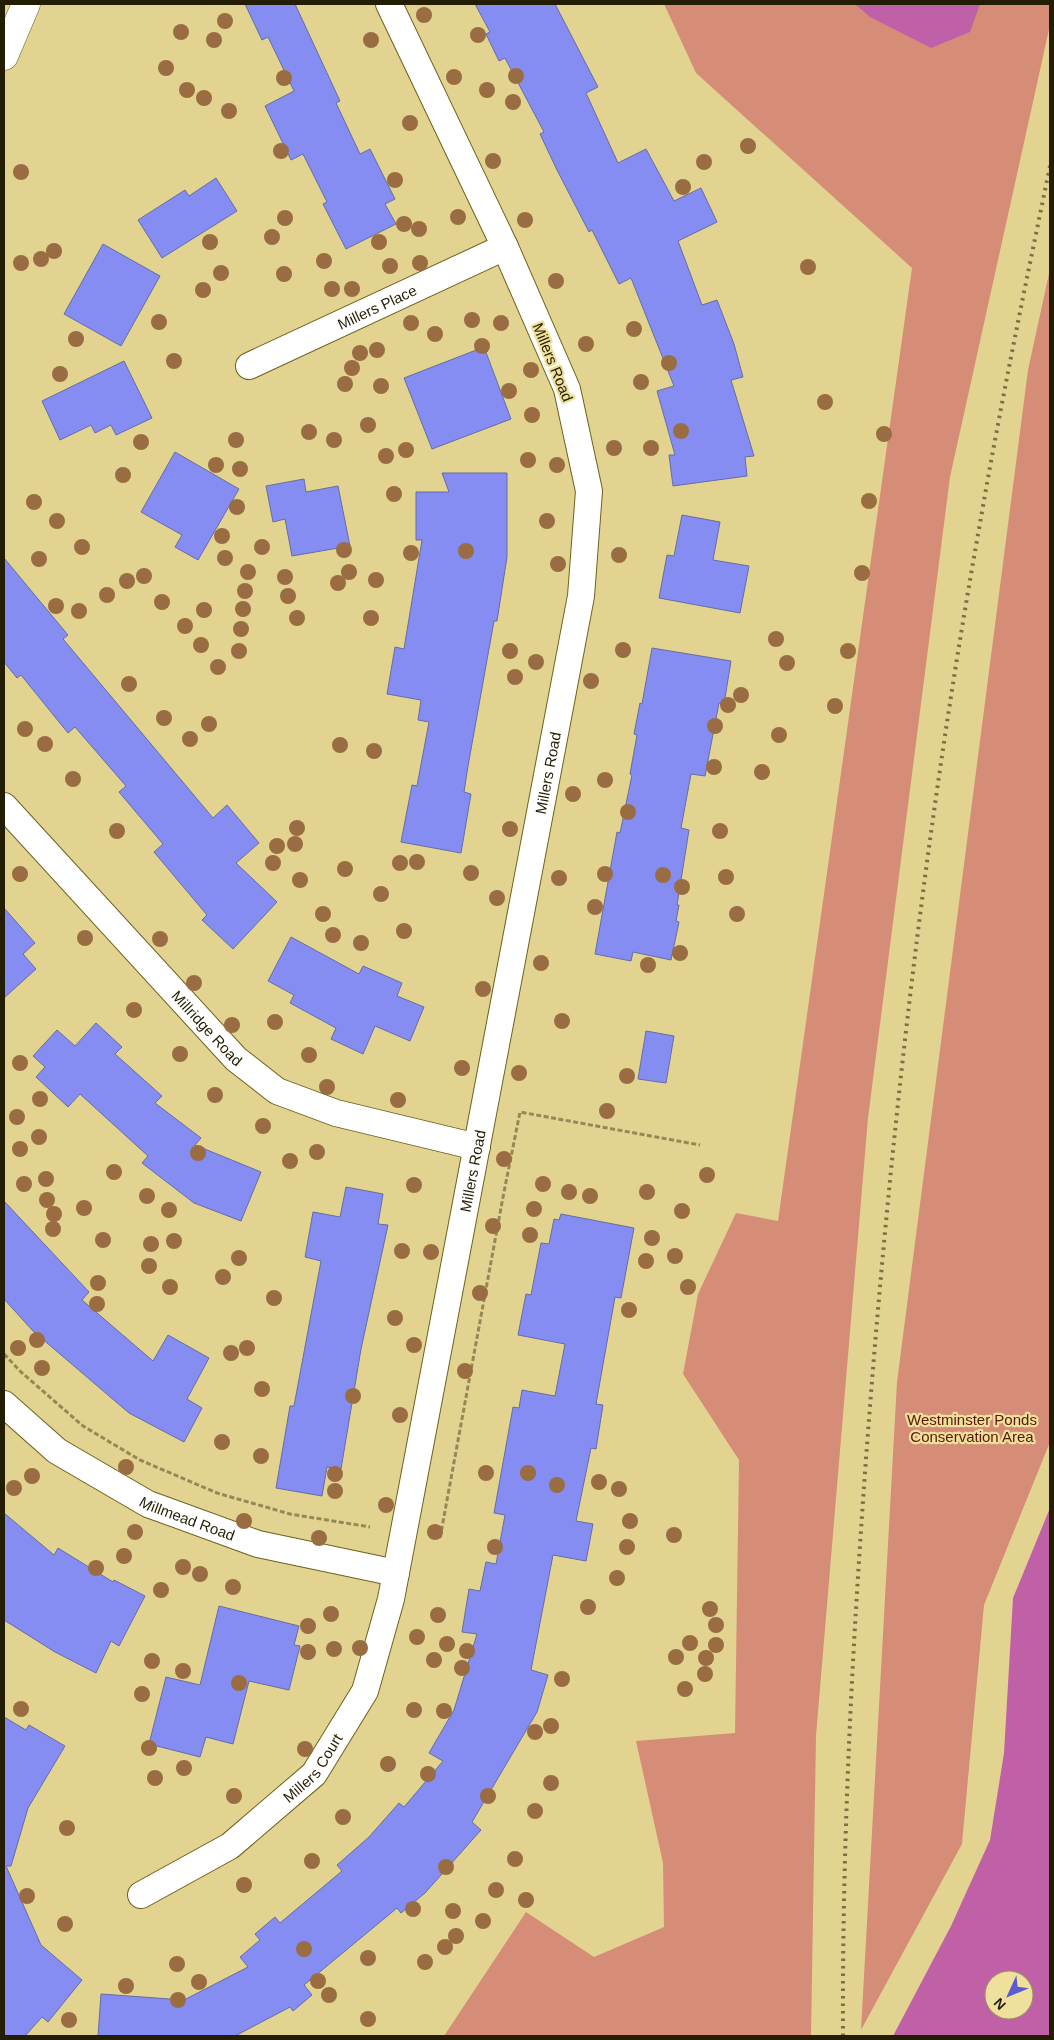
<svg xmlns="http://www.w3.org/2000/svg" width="1054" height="2040" viewBox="0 0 1054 2040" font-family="Helvetica,sans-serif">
  <rect width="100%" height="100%" fill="#e2d490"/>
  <!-- green -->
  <g fill="#d68d77">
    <path d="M664 4H1050V25L950 477 868 1118 816 1736 811 2036H444L526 1912 594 1957 664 1927 663 1863 636 1741 735 1733 739 1460 683 1374 698 1294 736 1213 778 1221 912 268 696 73Z"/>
    <path d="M1050 269V1442L984 1605 962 1844 861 2030 897 1382 1028 370Z"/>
  </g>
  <!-- water -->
  <g fill="#c061a7" fill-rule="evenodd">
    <path d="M855 4H980L970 32 931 48 870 17Z"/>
    <path d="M1050 1508V2036H893L951 1926 990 1840 1004 1753 1013 1598ZM994 1980H1024V2010H994Z"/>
  </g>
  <!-- building -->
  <g fill="#858df3" stroke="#656ca4">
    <path d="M245 4H295L340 101 336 103 360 154 370 149 395 199 385 204 396 224 346 249 323 204 327 202 303 154 291 160 265 106 294 91 268 37 262 40Z"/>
    <path d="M475 4H555L598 87 586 93 618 163 646 149 674 201 701 188 717 222 678 241 702 305 717 300 734 344 743 377 731 380 754 456 745 457 747 476 673 486 669 455H675L657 391 674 386 631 278 619 284 592 230 589 232 557 170 540 134 544 132 505 58 499 61 486 34 490 32Z"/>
    <path d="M216 178 237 211 162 258 138 220 185 190 189 196Z"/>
    <path d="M103 244 160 276 121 346 64 314Z"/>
    <path d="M484 347 511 419 432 449 404 378Z"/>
    <path d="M124 361 152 418 116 435 111 425 95 433 91 425 60 440 42 401Z"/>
    <path d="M175 452 239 489 198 560 175 547 182 535 141 512Z"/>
    <path d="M442 473H507V557L497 621H494L468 766 464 792 471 794 461 853 401 842 412 785 417 786 429 722 418 720 421 700 387 694 395 647 404 649 422 540H416V492H449Z"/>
    <path d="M304 479 306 492 338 486 350 546 292 556 285 519 273 522 266 486Z"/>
    <path d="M682 515 720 522 713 560 749 566 740 613 659 598 667 555 674 556Z"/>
    <path d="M4 558 68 635 63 639 213 818 227 805 259 843 236 863 277 902 233 949 202 920 207 915 154 852 163 844 119 792 126 786 75 727 68 733 21 675 17 678 4 662Z"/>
    <path d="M652 648 731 661 724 704 719 703 705 776 691 774 681 828 689 830 677 905H679L676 921 679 922 671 960 633 952 631 961 595 954 617 832 620 833 632 775 630 774 637 735 634 734 640 703 642 704Z"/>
    <path d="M4 908 35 943 23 954 36 969 4 998Z"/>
    <path d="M291 937 359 974 363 966 402 983 397 996 424 1007 410 1041 375 1026 363 1054 331 1039 336 1028 290 1003 294 995 268 981Z"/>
    <path d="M96 1023 122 1047 115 1054 162 1096 155 1103 201 1138 195 1145 261 1172 241 1221 194 1203 142 1163 148 1156 80 1094 68 1107 36 1077 45 1067 33 1056 57 1030 75 1046Z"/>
    <path d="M646 1031 674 1036 666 1083 638 1079Z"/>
    <path d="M346 1187 383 1194 378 1224 388 1225 361 1349 341 1469 327 1467 322 1496 276 1488 290 1406H294L321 1261 305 1257 313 1212 340 1217Z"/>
    <path d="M4 1201 89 1292 82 1300 153 1361 168 1335 209 1358 187 1399 202 1408 184 1442 129 1413 33 1331 4 1299Z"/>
    <path d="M561 1214 634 1228 621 1298 615 1297 596 1404 603 1405 596 1449 591 1448 576 1521 593 1524 586 1561 553 1555 531 1670 548 1675 537 1712 472 1822 481 1830 425 1893 401 1913 397 1908 304 1985 312 1995 293 2011 290 2007 235 2036H98L101 1994 184 2000 248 1967 240 1957 260 1940 255 1934 275 1917 280 1923 342 1871 337 1865 369 1837 399 1803 404 1807 443 1761 429 1753 454 1710 477 1634 462 1632 469 1589 480 1591 486 1562 496 1564 505 1515 494 1513 513 1407 519 1408 522 1390 555 1396 565 1344 518 1335 526 1294 531 1295 541 1243 549 1244 554 1219 559 1220Z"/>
    <path d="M4 1513 54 1555 58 1548 113 1582 114 1580 145 1596 119 1646 111 1641 96 1673 55 1652 4 1620Z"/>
    <path d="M219 1606 299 1626 294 1645 300 1646 289 1690 249 1681 233 1744 206 1737 200 1757 149 1744 166 1677 200 1685Z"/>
    <path d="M4 1717 26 1730 29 1725 65 1746 28 1808 11 1866H6L41 1945 82 1980 48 2022 42 2017 25 2036H4Z"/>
  </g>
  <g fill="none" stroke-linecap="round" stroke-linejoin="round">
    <!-- minor casing -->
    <g stroke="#6e611d" stroke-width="28">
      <g id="minor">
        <path id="s1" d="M249 366 505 247"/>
        <path id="s2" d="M4 806 236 1059 277 1091 336 1113 477 1147"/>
        <path id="s3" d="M4 1404 57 1451 148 1504 258 1544 396 1573"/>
        <path id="s4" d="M141 1895 230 1846 314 1774 365 1691 391 1599 581 596 589 491 567 389 505 247 389 4"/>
      </g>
    </g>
    <!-- secondary casing -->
    <g stroke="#6e611d" stroke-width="29">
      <path id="secondary" d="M4 56 26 4"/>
    </g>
    <!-- path -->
    <g stroke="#948956" stroke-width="3" stroke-dasharray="5 2.5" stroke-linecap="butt">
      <path d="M4 1354 21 1372 83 1426 140 1460 217 1493 290 1514 370 1527"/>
      <path d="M440 1538 503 1197 520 1112 700 1145"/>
    </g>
    <!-- minor -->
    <use href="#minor" stroke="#fff" stroke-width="26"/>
    <!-- secondary -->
    <use href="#secondary" stroke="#fff" stroke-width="28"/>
    <!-- rail -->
    <path stroke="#797043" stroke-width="4" stroke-dasharray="2.5 5" stroke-linecap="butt" d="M843 2036C842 1844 852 1651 866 1459 889 1148 924 836 979 529 1000 407 1025 287 1050 166"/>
  </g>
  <!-- trees -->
  <g fill="#996c41">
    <circle cx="424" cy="15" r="8"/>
    <circle cx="225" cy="21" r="8"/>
    <circle cx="181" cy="32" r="8"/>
    <circle cx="478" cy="35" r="8"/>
    <circle cx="214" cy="40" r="8"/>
    <circle cx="371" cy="40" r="8"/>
    <circle cx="166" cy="68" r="8"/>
    <circle cx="516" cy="76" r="8"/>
    <circle cx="454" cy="77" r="8"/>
    <circle cx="284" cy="78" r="8"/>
    <circle cx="187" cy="90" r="8"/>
    <circle cx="487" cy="90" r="8"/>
    <circle cx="204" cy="98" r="8"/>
    <circle cx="513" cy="102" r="8"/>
    <circle cx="229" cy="111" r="8"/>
    <circle cx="410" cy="123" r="8"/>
    <circle cx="748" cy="146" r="8"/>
    <circle cx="281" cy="151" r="8"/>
    <circle cx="493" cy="161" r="8"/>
    <circle cx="704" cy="162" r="8"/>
    <circle cx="21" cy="172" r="8"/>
    <circle cx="395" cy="180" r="8"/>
    <circle cx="683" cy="187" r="8"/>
    <circle cx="458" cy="217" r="8"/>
    <circle cx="285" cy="218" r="8"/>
    <circle cx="525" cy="220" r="8"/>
    <circle cx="404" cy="224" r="8"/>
    <circle cx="419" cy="229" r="8"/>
    <circle cx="272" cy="237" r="8"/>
    <circle cx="210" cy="242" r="8"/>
    <circle cx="379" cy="242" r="8"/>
    <circle cx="54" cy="251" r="8"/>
    <circle cx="41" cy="259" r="8"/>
    <circle cx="324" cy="261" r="8"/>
    <circle cx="21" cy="263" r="8"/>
    <circle cx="420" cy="263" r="8"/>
    <circle cx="390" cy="266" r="8"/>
    <circle cx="808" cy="267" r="8"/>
    <circle cx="221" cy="273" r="8"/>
    <circle cx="284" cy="274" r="8"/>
    <circle cx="556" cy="281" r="8"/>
    <circle cx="332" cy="289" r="8"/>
    <circle cx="352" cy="289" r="8"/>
    <circle cx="203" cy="290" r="8"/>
    <circle cx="472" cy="320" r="8"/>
    <circle cx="159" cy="322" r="8"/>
    <circle cx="411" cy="323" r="8"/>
    <circle cx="501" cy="323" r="8"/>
    <circle cx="634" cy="329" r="8"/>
    <circle cx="435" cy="334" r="8"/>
    <circle cx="76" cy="339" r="8"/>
    <circle cx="586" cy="344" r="8"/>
    <circle cx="482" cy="346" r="8"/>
    <circle cx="377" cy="350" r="8"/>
    <circle cx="360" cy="353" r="8"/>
    <circle cx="174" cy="361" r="8"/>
    <circle cx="669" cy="363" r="8"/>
    <circle cx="352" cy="368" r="8"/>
    <circle cx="531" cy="370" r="8"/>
    <circle cx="60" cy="374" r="8"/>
    <circle cx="641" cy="382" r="8"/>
    <circle cx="345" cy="384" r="8"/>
    <circle cx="381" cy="386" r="8"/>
    <circle cx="509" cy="391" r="8"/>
    <circle cx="825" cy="402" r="8"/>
    <circle cx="532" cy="415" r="8"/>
    <circle cx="368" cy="425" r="8"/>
    <circle cx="681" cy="431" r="8"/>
    <circle cx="309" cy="432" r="8"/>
    <circle cx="884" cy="434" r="8"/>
    <circle cx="236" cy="440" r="8"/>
    <circle cx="334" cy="440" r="8"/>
    <circle cx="141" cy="442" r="8"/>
    <circle cx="614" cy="448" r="8"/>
    <circle cx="651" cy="448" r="8"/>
    <circle cx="406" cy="450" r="8"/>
    <circle cx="386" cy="456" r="8"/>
    <circle cx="528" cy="460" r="8"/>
    <circle cx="216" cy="465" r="8"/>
    <circle cx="557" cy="465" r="8"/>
    <circle cx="240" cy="469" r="8"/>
    <circle cx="123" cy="475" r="8"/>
    <circle cx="394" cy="494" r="8"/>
    <circle cx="869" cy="501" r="8"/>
    <circle cx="34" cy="502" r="8"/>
    <circle cx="237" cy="507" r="8"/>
    <circle cx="57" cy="521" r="8"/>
    <circle cx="547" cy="521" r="8"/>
    <circle cx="222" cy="536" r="8"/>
    <circle cx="82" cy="547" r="8"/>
    <circle cx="262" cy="547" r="8"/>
    <circle cx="344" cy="550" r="8"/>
    <circle cx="466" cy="551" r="8"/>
    <circle cx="411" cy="553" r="8"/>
    <circle cx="619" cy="555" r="8"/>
    <circle cx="225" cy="558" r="8"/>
    <circle cx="39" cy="559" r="8"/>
    <circle cx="558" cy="564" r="8"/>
    <circle cx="248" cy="572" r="8"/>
    <circle cx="349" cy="572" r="8"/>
    <circle cx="862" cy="573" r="8"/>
    <circle cx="144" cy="576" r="8"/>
    <circle cx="285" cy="577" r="8"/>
    <circle cx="376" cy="580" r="8"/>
    <circle cx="127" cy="581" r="8"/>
    <circle cx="338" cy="583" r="8"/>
    <circle cx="245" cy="591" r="8"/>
    <circle cx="107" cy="595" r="8"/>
    <circle cx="288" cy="596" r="8"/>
    <circle cx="162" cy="602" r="8"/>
    <circle cx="56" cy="606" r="8"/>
    <circle cx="243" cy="609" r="8"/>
    <circle cx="204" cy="610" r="8"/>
    <circle cx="79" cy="611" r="8"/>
    <circle cx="297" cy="618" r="8"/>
    <circle cx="371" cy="618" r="8"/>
    <circle cx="185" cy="626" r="8"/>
    <circle cx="241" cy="629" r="8"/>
    <circle cx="776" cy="639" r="8"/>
    <circle cx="201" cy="645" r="8"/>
    <circle cx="623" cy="650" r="8"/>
    <circle cx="239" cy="651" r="8"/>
    <circle cx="510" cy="651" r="8"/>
    <circle cx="848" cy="651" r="8"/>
    <circle cx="536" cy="662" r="8"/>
    <circle cx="787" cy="663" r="8"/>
    <circle cx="218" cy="667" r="8"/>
    <circle cx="515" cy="677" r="8"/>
    <circle cx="591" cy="681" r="8"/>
    <circle cx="129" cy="684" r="8"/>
    <circle cx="741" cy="695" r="8"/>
    <circle cx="728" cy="705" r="8"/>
    <circle cx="835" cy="706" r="8"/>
    <circle cx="164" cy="718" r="8"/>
    <circle cx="209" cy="724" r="8"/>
    <circle cx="715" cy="726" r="8"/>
    <circle cx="25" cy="729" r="8"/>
    <circle cx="779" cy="735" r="8"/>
    <circle cx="190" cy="739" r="8"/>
    <circle cx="45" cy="744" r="8"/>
    <circle cx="340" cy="745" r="8"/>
    <circle cx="374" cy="751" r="8"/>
    <circle cx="714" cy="767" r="8"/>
    <circle cx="762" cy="772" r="8"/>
    <circle cx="73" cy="779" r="8"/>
    <circle cx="605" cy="780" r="8"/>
    <circle cx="573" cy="794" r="8"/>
    <circle cx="628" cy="812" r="8"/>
    <circle cx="297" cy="828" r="8"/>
    <circle cx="510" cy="829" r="8"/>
    <circle cx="117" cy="831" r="8"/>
    <circle cx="720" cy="831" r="8"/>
    <circle cx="295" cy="844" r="8"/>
    <circle cx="277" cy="846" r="8"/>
    <circle cx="417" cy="862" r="8"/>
    <circle cx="273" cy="863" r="8"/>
    <circle cx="400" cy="863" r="8"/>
    <circle cx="345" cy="869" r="8"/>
    <circle cx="471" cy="873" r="8"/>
    <circle cx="20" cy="874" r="8"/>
    <circle cx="605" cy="874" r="8"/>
    <circle cx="663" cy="875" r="8"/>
    <circle cx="726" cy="877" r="8"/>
    <circle cx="559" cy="878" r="8"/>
    <circle cx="300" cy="880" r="8"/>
    <circle cx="682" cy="887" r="8"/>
    <circle cx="381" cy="894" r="8"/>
    <circle cx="497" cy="898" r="8"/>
    <circle cx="595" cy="907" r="8"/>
    <circle cx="323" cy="914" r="8"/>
    <circle cx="737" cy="914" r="8"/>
    <circle cx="404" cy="931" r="8"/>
    <circle cx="333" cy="935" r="8"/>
    <circle cx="85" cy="938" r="8"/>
    <circle cx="160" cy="939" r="8"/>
    <circle cx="361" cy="943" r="8"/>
    <circle cx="680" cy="953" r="8"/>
    <circle cx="541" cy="963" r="8"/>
    <circle cx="648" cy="965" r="8"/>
    <circle cx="194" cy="983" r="8"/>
    <circle cx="483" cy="989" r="8"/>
    <circle cx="134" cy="1010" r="8"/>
    <circle cx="562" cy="1021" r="8"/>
    <circle cx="275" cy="1022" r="8"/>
    <circle cx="232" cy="1025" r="8"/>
    <circle cx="180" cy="1054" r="8"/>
    <circle cx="309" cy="1055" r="8"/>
    <circle cx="20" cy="1063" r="8"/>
    <circle cx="462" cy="1068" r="8"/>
    <circle cx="519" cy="1073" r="8"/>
    <circle cx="627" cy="1076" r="8"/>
    <circle cx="327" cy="1087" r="8"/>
    <circle cx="215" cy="1095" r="8"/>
    <circle cx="40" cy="1099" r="8"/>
    <circle cx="398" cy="1100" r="8"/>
    <circle cx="607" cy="1111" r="8"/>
    <circle cx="17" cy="1117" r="8"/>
    <circle cx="263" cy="1126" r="8"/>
    <circle cx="39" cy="1137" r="8"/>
    <circle cx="20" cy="1149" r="8"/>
    <circle cx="317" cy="1152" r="8"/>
    <circle cx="198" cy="1153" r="8"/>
    <circle cx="504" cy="1159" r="8"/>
    <circle cx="290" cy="1161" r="8"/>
    <circle cx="114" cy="1172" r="8"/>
    <circle cx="707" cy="1175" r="8"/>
    <circle cx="46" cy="1179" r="8"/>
    <circle cx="24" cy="1184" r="8"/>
    <circle cx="543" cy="1184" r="8"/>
    <circle cx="414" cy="1185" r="8"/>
    <circle cx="569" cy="1192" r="8"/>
    <circle cx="647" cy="1192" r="8"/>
    <circle cx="147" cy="1196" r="8"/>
    <circle cx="590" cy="1196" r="8"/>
    <circle cx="47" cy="1200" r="8"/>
    <circle cx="84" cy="1208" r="8"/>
    <circle cx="534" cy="1209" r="8"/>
    <circle cx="169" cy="1210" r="8"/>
    <circle cx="682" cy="1211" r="8"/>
    <circle cx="54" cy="1214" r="8"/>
    <circle cx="493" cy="1226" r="8"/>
    <circle cx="53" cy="1229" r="8"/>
    <circle cx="530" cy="1235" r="8"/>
    <circle cx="652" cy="1238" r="8"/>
    <circle cx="103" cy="1240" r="8"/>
    <circle cx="174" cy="1241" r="8"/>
    <circle cx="151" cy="1244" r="8"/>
    <circle cx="402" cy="1251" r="8"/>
    <circle cx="431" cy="1252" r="8"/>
    <circle cx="675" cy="1256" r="8"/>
    <circle cx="239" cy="1258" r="8"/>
    <circle cx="646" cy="1261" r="8"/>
    <circle cx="149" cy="1266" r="8"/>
    <circle cx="223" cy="1277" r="8"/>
    <circle cx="98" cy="1283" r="8"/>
    <circle cx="170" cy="1287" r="8"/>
    <circle cx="688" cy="1287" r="8"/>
    <circle cx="480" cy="1293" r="8"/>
    <circle cx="274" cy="1298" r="8"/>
    <circle cx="97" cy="1304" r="8"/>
    <circle cx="629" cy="1310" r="8"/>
    <circle cx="395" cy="1318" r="8"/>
    <circle cx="37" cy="1340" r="8"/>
    <circle cx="414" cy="1345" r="8"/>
    <circle cx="18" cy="1348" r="8"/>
    <circle cx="247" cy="1348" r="8"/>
    <circle cx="231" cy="1353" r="8"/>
    <circle cx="42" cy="1368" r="8"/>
    <circle cx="465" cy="1371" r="8"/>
    <circle cx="262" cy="1389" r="8"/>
    <circle cx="353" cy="1396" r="8"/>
    <circle cx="400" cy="1415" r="8"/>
    <circle cx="222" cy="1442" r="8"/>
    <circle cx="261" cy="1456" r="8"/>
    <circle cx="126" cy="1467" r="8"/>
    <circle cx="486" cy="1473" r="8"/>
    <circle cx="528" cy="1473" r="8"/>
    <circle cx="335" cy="1474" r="8"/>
    <circle cx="32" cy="1476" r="8"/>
    <circle cx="599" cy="1482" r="8"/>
    <circle cx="557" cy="1485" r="8"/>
    <circle cx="14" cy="1488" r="8"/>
    <circle cx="619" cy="1489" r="8"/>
    <circle cx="335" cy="1491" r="8"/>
    <circle cx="386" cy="1505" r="8"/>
    <circle cx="244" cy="1521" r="8"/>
    <circle cx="630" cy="1521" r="8"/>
    <circle cx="135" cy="1532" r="8"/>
    <circle cx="435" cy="1532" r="8"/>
    <circle cx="674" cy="1535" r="8"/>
    <circle cx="319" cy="1538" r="8"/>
    <circle cx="495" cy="1547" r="8"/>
    <circle cx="627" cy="1547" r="8"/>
    <circle cx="124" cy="1556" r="8"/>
    <circle cx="183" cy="1567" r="8"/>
    <circle cx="96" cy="1568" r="8"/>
    <circle cx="200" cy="1574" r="8"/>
    <circle cx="617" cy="1578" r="8"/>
    <circle cx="233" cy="1587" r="8"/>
    <circle cx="161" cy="1590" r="8"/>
    <circle cx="588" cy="1607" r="8"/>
    <circle cx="710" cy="1609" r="8"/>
    <circle cx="331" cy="1614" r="8"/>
    <circle cx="438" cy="1615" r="8"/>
    <circle cx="716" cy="1625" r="8"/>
    <circle cx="308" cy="1626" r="8"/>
    <circle cx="417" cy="1637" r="8"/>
    <circle cx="690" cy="1643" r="8"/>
    <circle cx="447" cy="1644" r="8"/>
    <circle cx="716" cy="1645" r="8"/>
    <circle cx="360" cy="1648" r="8"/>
    <circle cx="334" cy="1649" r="8"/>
    <circle cx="467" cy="1651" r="8"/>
    <circle cx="308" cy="1652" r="8"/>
    <circle cx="676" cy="1657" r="8"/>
    <circle cx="706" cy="1658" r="8"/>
    <circle cx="434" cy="1660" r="8"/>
    <circle cx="152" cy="1661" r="8"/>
    <circle cx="462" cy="1668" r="8"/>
    <circle cx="183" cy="1671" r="8"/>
    <circle cx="705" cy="1674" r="8"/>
    <circle cx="562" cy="1679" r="8"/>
    <circle cx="239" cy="1683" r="8"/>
    <circle cx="685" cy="1689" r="8"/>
    <circle cx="142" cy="1694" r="8"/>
    <circle cx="21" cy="1709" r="8"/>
    <circle cx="414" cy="1710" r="8"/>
    <circle cx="444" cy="1711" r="8"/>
    <circle cx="551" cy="1726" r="8"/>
    <circle cx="535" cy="1732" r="8"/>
    <circle cx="149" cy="1748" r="8"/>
    <circle cx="305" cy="1749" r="8"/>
    <circle cx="388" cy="1764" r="8"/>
    <circle cx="184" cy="1768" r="8"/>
    <circle cx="428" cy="1774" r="8"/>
    <circle cx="155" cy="1778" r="8"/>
    <circle cx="551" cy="1783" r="8"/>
    <circle cx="234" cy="1796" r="8"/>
    <circle cx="488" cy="1796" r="8"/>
    <circle cx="535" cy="1811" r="8"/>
    <circle cx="343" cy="1817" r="8"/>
    <circle cx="67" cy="1828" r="8"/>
    <circle cx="515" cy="1859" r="8"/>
    <circle cx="312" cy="1861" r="8"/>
    <circle cx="446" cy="1867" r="8"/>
    <circle cx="244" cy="1885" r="8"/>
    <circle cx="496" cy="1890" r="8"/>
    <circle cx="27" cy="1896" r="8"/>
    <circle cx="526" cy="1900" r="8"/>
    <circle cx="413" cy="1909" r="8"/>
    <circle cx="453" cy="1911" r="8"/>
    <circle cx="483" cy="1921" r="8"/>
    <circle cx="65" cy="1924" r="8"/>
    <circle cx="456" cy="1936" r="8"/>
    <circle cx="445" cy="1947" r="8"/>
    <circle cx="304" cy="1949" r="8"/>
    <circle cx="368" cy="1958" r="8"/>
    <circle cx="425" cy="1962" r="8"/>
    <circle cx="177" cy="1964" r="8"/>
    <circle cx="318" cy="1981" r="8"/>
    <circle cx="199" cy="1982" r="8"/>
    <circle cx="126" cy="1986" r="8"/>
    <circle cx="329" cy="1995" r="8"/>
    <circle cx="178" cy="2000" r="8"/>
    <circle cx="368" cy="2019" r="8"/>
    <circle cx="69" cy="2020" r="8"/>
  </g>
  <g text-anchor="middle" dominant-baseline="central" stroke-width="4.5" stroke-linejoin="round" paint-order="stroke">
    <!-- street labels -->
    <g font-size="15" fill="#231e03" stroke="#efe19d">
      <text stroke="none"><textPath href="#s1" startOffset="141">Millers Place</textPath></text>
      <text transform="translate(553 362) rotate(68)">Millers Road</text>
      <text stroke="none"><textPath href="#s4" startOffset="1246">Millers Road</textPath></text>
      <text stroke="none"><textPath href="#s2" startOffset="301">Millridge Road</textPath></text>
      <text stroke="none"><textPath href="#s4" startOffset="841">Millers Road</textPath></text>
      <text stroke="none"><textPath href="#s3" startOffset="218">Millmead Road</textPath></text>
      <text stroke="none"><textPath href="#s4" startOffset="216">Millers Court</textPath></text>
    </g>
    <!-- park labels -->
    <g font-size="15" fill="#5d1700" stroke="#efe19d">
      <text x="972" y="1419">Westminster Ponds<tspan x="972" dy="17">Conservation Area</tspan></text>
    </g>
  </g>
  <!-- border -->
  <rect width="1054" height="2040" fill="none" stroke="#231e03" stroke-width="10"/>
  <!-- north arrow -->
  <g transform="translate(1009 1995) rotate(226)"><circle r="24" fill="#efe19d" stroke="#9d935f"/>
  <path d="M0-4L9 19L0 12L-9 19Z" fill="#5b5cd4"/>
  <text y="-8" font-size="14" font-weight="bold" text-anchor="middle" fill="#231e03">N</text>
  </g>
</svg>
